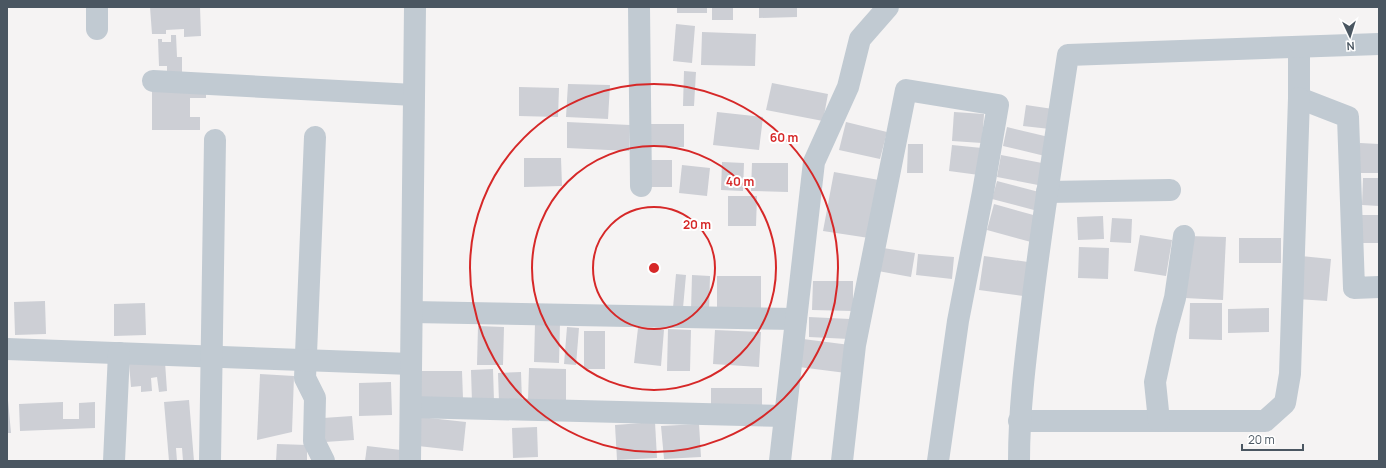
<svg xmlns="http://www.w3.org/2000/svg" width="1386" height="468" viewBox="0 0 1386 468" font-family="Manrope,sans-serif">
  <rect width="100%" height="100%" fill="#f5f3f3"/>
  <!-- building -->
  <g fill="#cdcfd5">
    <path d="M150 7H200L201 36 184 37V29L166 30V34H152Z"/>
    <rect x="677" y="7" width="30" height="6"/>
    <rect x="712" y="7" width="21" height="13"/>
    <path d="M759 7H797V17L759 18Z"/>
    <path d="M676 24 695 26 692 63 673 61Z"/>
    <path d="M702 32 756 34 755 66 701 65Z"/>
    <path d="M171 35H176L177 57H182V72L167 73V66H159L158 39H162V42H171Z"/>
    <path d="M684 71 696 72 694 106H683Z"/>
    <path d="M772 83 828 94 823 121 766 110Z"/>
    <path d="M568 84 610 85 608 119 566 117Z"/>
    <path d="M152 87H206V98H190V117H200V130H152Z"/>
    <path d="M519 87 559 88 558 117 519 116Z"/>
    <path d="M1026 105 1053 109 1050 129 1023 126Z"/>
    <path d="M717 112 763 117 759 150 713 145Z"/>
    <path d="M954 112 984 114 982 143 952 141Z"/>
    <path d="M567 122 630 125 629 151 567 148Z"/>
    <path d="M846 122 887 132 880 159 839 150Z"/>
    <rect x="648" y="124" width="36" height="23"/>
    <path d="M1007 127 1053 138 1049 157 1003 146Z"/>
    <path d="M1360 143 1379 144V173H1360Z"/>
    <path d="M908 144H923V173H907Z"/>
    <path d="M952 145 982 148 979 175 949 171Z"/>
    <path d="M1001 155 1042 163 1038 185 997 177Z"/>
    <path d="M524 158H561L562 186 524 187Z"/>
    <rect x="647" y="160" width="25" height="27"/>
    <path d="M722 162 744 163 743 191 721 190Z"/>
    <path d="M752 163H788V192L751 191Z"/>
    <path d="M682 165 710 168 707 196 679 193Z"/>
    <path d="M834 172 879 180 869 238 823 231Z"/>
    <path d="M1363 178H1379V206L1362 205Z"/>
    <path d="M997 181 1039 192 1034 210 992 199Z"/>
    <path d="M728 196H757L756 226H728Z"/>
    <path d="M994 204 1037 216 1031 242 987 230Z"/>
    <rect x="1358" y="215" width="21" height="28"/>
    <path d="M1103 216 1104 239 1078 240 1077 217Z"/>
    <path d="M1112 218 1132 219 1131 243 1110 242Z"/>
    <path d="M1140 235 1172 240 1166 276 1134 271Z"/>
    <path d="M1187 236 1226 237 1223 300 1185 298Z"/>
    <rect x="1239" y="238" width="42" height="25"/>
    <path d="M1079 247 1109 248 1108 279 1078 278Z"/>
    <path d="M883 248 915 253 911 277 878 271Z"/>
    <path d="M918 254 954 257 952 279 916 275Z"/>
    <path d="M984 256 1028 262 1023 296 979 290Z"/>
    <path d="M1301 256 1331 259 1327 301 1297 299Z"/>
    <path d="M676 274 686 275 683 308H673Z"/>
    <path d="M692 275 710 276 709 311H691Z"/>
    <path d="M717 276H761V311L717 310Z"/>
    <path d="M813 281H853V311L812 310Z"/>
    <path d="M45 301 46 334 15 335 14 302Z"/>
    <path d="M145 303 146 335 114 336V304Z"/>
    <path d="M1190 303H1222V340L1189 339Z"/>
    <path d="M1269 308V332L1228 333V309Z"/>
    <path d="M809 317 850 319 849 339 809 337Z"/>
    <path d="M535 323H560L559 363 534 362Z"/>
    <path d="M478 326 504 327 503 365H477Z"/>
    <path d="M567 327 579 328 576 365 564 364Z"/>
    <path d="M638 328 664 330 661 366 634 363Z"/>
    <path d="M668 329 691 330 690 371H667Z"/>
    <path d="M715 330 761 332 759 367 713 364Z"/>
    <rect x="584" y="331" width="21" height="38"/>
    <path d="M803 339 850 345 846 373 799 367Z"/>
    <path d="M165 362 167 391 159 392 157 377 151 378 152 391 141 392V386L131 387 129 364Z"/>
    <path d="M529 368 566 369V401L528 400Z"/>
    <path d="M493 369 494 402 472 403 471 370Z"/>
    <path d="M418 371H462L463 399 418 400Z"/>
    <path d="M521 372 522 402H499L498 373Z"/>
    <path d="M260 374 294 376 292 432 257 440Z"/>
    <path d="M391 382 392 415 359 416V383Z"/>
    <rect x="711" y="388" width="51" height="18"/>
    <path d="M7 400H8L11 433H7Z"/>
    <path d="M189 400 194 461H183L182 448H176L177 461H169L164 402Z"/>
    <path d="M63 402V419H79V403L95 402V428L20 431 19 404Z"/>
    <path d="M352 416 354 440 325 442 323 418Z"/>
    <path d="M420 417 466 422 463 451 418 446Z"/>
    <path d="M655 422 657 458 617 460 615 425Z"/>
    <path d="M699 424 701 457 664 459 661 426Z"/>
    <path d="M537 427 538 457 513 458 512 428Z"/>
    <path d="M277 444 307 445V461H276Z"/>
    <path d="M367 446 401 450 399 461H365Z"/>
  </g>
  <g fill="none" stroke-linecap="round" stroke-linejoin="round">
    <!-- minor -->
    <g stroke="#c1cad2" stroke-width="22">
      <path d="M97 7V29"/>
      <path d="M639 7 641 186"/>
      <path d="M1299 47V98L1348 117 1354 288 1379 287"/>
      <path d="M153 81 414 95"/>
      <path d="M315 137 305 378 315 398 314 441 324 461"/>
      <path d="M1047 192 1170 190"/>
      <path d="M412 312 796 319"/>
      <path d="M7 349 411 364"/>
      <path d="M411 407 785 416"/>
      <path d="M1019 421H1265L1285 403 1290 374 1299 98"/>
      <path d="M1159 421 1155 382 1166 331 1175 298 1184 236"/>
      <path d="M114 461 119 353"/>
      <path d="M210 461 215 140"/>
      <path d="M410 461 415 7"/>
      <path d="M780 461 814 162 848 87 860 39 888 7"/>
      <path d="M842 461 855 345 906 90 998 105 983 192 958 321 938 461"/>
      <path d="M1019 461C1019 411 1025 362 1031 313 1041 227 1055 141 1068 55L1379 44"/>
    </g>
  </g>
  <!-- distance rings -->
  <g fill="none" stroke="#d62828" stroke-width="2">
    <circle cx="654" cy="268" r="61"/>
    <circle cx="654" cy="268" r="122"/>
    <circle cx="654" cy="268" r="184"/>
  </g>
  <circle cx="654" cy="268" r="6" fill="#d62828" stroke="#fff" stroke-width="2"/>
  <g font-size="12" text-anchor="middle" font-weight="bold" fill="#d62828" stroke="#fff" stroke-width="4" stroke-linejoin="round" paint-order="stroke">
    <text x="784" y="142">60 m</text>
    <text x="740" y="186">40 m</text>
    <text x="697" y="229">20 m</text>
  </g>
  <!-- border -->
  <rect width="1386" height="468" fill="none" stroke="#4a5661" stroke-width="16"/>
  <!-- north arrow -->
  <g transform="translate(1350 36) rotate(176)" stroke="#ffffff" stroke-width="3" paint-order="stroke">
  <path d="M0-3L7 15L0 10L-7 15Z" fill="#4a5661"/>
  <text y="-6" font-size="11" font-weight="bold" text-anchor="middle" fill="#4a5661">N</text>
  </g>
  <!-- scale -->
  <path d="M1242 444v6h61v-6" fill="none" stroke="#4a5661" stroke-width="2"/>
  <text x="1248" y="444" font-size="12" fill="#4a5661" stroke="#ffffff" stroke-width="3" paint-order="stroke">20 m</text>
</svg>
